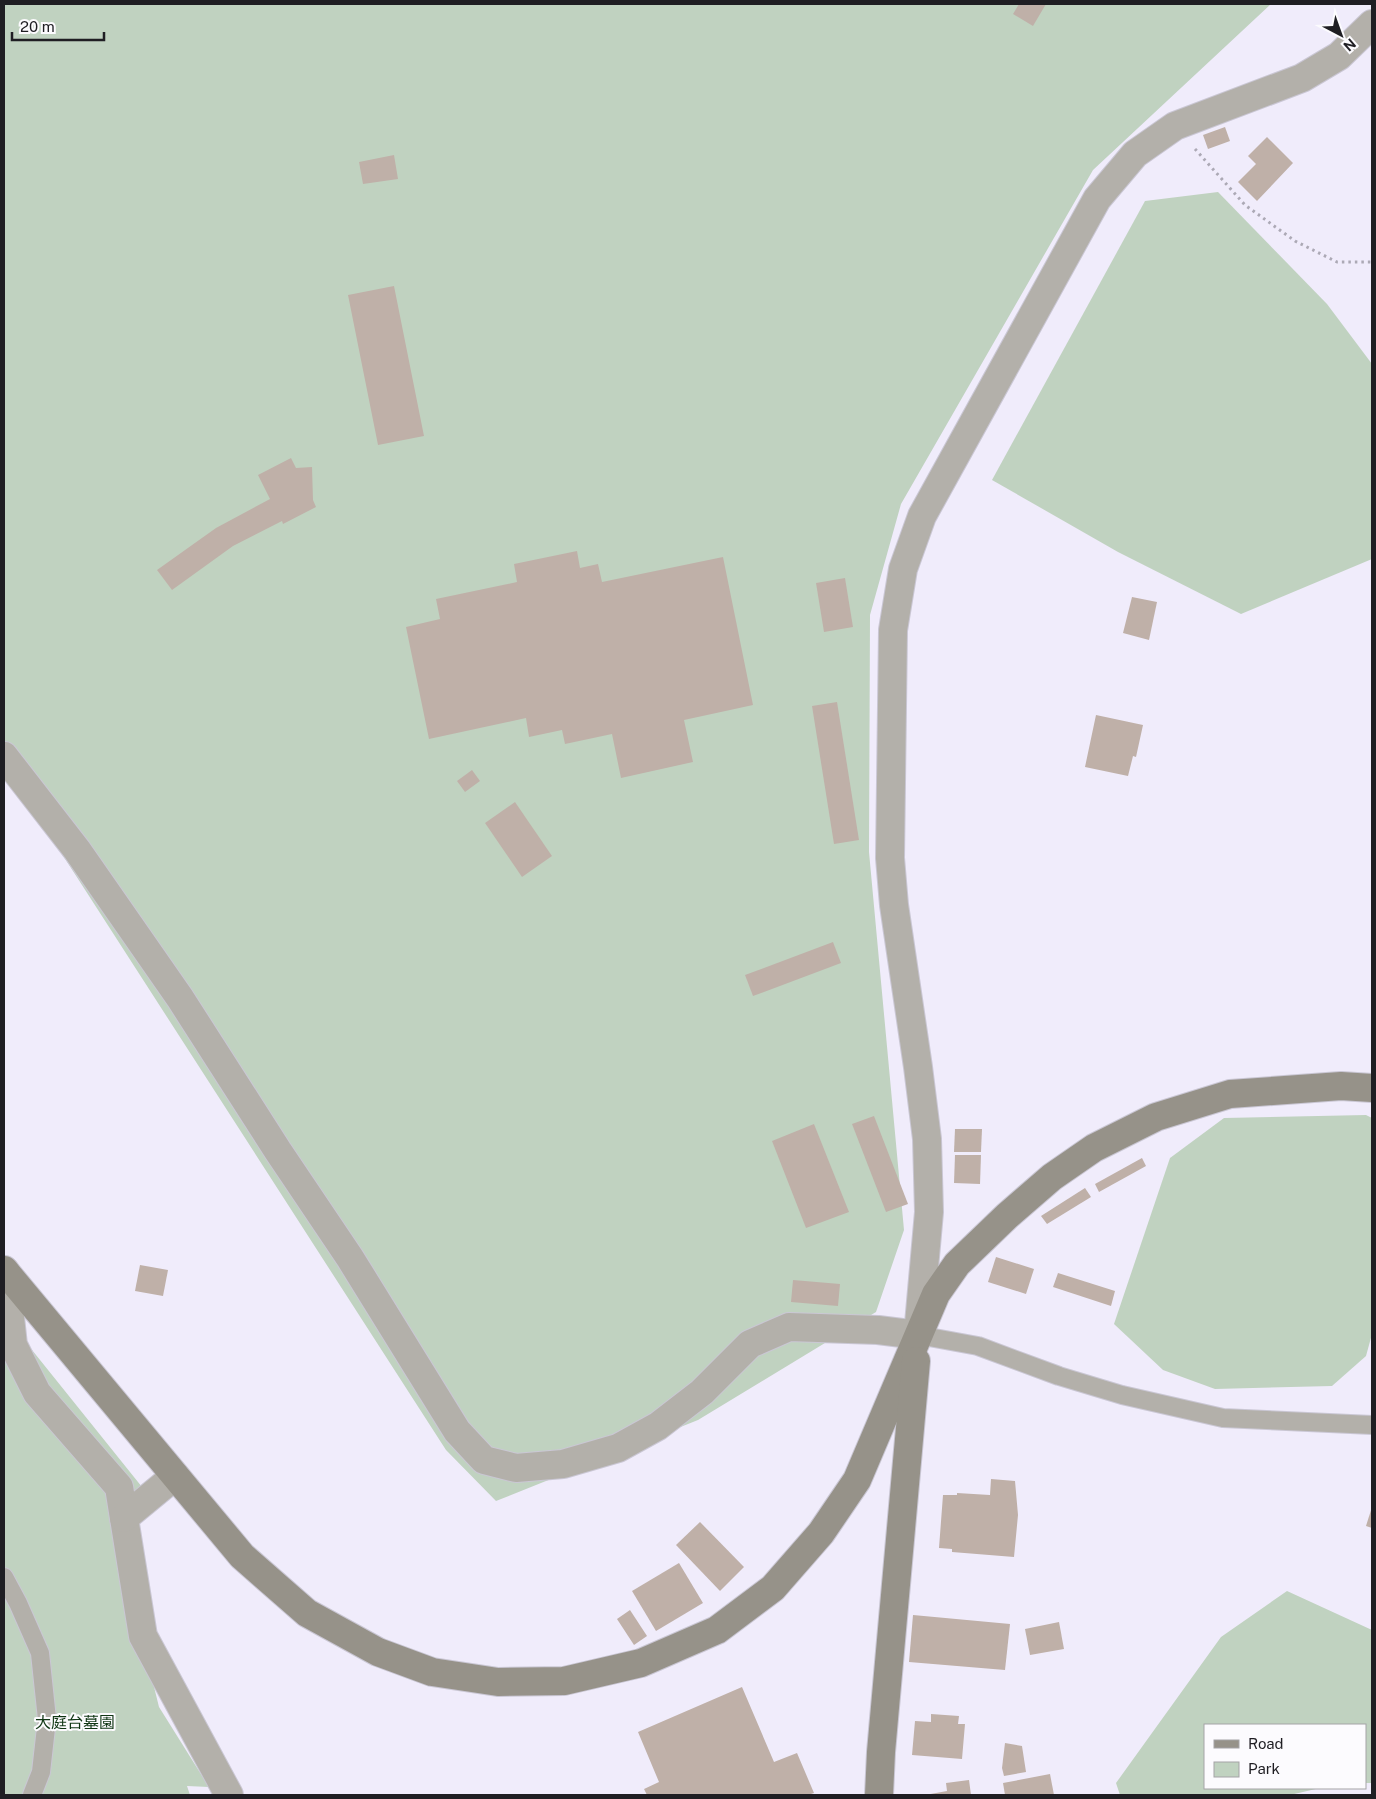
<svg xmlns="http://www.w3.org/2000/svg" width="1376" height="1799" viewBox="0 0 1376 1799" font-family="'Public Sans','Noto Sans JP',sans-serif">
  <rect width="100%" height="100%" fill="#f0ecfb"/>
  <!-- green -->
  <g fill="#c0d2c0">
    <path d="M4 4H1271L1093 170 901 504 870 615 869 852 904 1230 876 1312 698 1420 496 1501 446 1450 4 764Z"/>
    <path d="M1218 192 1327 304 1372 364V559L1241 614 1118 552 992 480 1145 201Z"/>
    <path d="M1366 1115 1372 1118V1334L1366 1356 1332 1386 1215 1389 1163 1370 1114 1324 1170 1158 1224 1118Z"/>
    <path d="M32 1350 142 1487 110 1509 159 1707 209 1787 187 1786 190 1795H4V1356Z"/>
    <path d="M1287 1591 1372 1630V1783H1365V1725H1205V1788H1320L1290 1795H1120L1116 1783 1221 1637Z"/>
  </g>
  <!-- building -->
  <g fill="#bfb0a8">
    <path d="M1019 4H1046L1033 26 1013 14Z"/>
    <path d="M1225 127 1230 141 1208 149 1203 135Z"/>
    <path d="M1267 137 1293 163 1257 201 1238 182 1256 164 1248 156Z"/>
    <path d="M394 155 398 179 363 184 359 162Z"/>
    <path d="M394 286 424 436 378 445 348 295Z"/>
    <path d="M291 458 296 468 312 467 313 500 316 507 283 524 282 521 233 546 172 590 157 570 216 528 270 499 258 475Z"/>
    <path d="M577 551 580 568 598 564 602 582 723 557 753 705 684 720 693 762 621 778 612 734 565 744 562 730 529 737 526 718 429 739 406 627 440 619 436 599 517 582 514 564Z"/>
    <path d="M845 578 853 627 824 632 816 583Z"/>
    <path d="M1132 597 1157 602 1149 640 1123 633Z"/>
    <path d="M837 702 859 840 834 844 812 706Z"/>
    <path d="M1096 715 1143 725 1136 757 1133 756 1128 776 1085 767Z"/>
    <path d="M472 770 480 781 465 792 457 781Z"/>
    <path d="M515 802 552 856 522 877 485 823Z"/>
    <path d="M833 942 841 963 753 996 745 975Z"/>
    <path d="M874 1116 908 1204 886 1212 852 1124Z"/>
    <path d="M814 1124 849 1212 806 1228 772 1141Z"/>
    <path d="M955 1129H982L981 1152H954Z"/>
    <path d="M955 1155H981L980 1184 954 1183Z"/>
    <path d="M1142 1158 1146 1166 1099 1192 1095 1184Z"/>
    <path d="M1085 1188 1091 1197 1047 1224 1041 1216Z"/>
    <path d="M996 1257 1034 1269 1026 1294 988 1282Z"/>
    <path d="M140 1265 168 1270 163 1296 135 1291Z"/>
    <path d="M1058 1273 1115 1291 1111 1306 1053 1287Z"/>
    <path d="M793 1280 840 1284 838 1306 791 1302Z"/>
    <path d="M991 1479 1015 1481 1018 1515 1014 1557 952 1552V1549L939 1548 943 1495H957V1493L990 1495Z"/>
    <path d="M1372 1507V1528L1366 1526Z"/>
    <path d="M700 1522 744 1567 720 1591 676 1545Z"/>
    <path d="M679 1563 703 1603 656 1631 632 1591Z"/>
    <path d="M630 1610 647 1636 634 1645 617 1619Z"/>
    <path d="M913 1615 1010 1624 1005 1670 909 1662Z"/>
    <path d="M1059 1622 1064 1649 1030 1655 1025 1629Z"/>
    <path d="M742 1687 774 1762 797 1753 814 1793 808 1795H647L644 1789 659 1782 638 1732Z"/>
    <path d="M931 1714 959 1716 958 1724H965L962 1759 912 1755 915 1721 931 1722Z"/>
    <path d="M1005 1743 1022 1746 1026 1772 1004 1776 1002 1768Z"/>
    <path d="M1050 1774 1054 1795H1005L1003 1783Z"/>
    <path d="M969 1780 971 1795H925L947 1791 946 1783Z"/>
  </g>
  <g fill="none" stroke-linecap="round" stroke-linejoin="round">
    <!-- lane casing -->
    <g stroke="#cac7d4" stroke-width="20">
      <g id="lane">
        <path d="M918 1335 978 1346 1059 1376 1122 1395 1223 1418 1372 1425"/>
        <path d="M4 1577 18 1603 40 1653 47 1719 41 1772 32 1795"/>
      </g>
    </g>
    <!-- street casing -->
    <g stroke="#cac7d4" stroke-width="30">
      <g id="street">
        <path d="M4 756 77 850 180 998 278 1151 350 1258 457 1431 484 1460 516 1468 563 1464 618 1448 658 1426 702 1392 750 1344 789 1327 878 1330 918 1335 929 1212 927 1139 918 1067 894 905 890 858 893 630 903 569 922 516 1097 199 1135 154 1175 126 1302 78 1339 56 1372 24"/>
        <path d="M5 1271 13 1345 37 1393 119 1487 143 1636 229 1795"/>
        <path d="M124 1518 175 1476"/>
      </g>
    </g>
    <!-- secondary casing -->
    <g stroke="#cac7d4" stroke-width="30">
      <g id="secondary">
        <path d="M4 1270 242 1556 307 1613 378 1652 432 1672 498 1682 564 1681 641 1663 717 1630 773 1588 821 1533 857 1480 936 1294 957 1264 1007 1216 1052 1177 1094 1148 1156 1117 1230 1094 1341 1086 1372 1088"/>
        <path d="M879 1795 881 1752 916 1361"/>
      </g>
    </g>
    <!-- path -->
    <path stroke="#aca9b5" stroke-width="3" stroke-dasharray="2.5 4" stroke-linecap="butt" d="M1195 149 1245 205 1295 241 1337 262H1372"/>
    <!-- lane -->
    <use href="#lane" stroke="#b3b0aa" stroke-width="18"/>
    <!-- street -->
    <use href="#street" stroke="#b3b0aa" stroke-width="28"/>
    <!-- secondary -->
    <use href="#secondary" stroke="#969289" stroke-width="28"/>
  </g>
  <g text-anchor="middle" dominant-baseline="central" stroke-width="4" stroke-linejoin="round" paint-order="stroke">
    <!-- park labels -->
    <g font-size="16" fill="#103614" stroke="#fcfbfe">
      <text x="75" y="1722">大庭台墓園</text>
    </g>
  </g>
  <!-- border -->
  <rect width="1376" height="1799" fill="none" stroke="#1f1e23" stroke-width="10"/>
  <!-- legend -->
  <rect x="1204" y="1724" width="162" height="65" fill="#fcfbfe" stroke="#a4a3a6"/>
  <rect x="1214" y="1740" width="25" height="8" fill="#969289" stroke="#a4a3a6"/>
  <text x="1248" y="1749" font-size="15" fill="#1f1e23">Road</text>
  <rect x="1214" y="1762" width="25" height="15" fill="#c0d2c0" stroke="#a4a3a6"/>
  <text x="1248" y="1774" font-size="15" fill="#1f1e23">Park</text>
  <!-- north arrow -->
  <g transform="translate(1341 35) rotate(139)" stroke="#fcfbfe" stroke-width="4" paint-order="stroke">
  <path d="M0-4L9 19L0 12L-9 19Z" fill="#1f1e23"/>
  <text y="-8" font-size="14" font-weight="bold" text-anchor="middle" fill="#1f1e23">N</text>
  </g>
  <!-- scale -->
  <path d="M12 32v8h92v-8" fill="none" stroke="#1f1e23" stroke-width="2.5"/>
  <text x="20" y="32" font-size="15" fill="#1f1e23" stroke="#fcfbfe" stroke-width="4" paint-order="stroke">20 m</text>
</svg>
